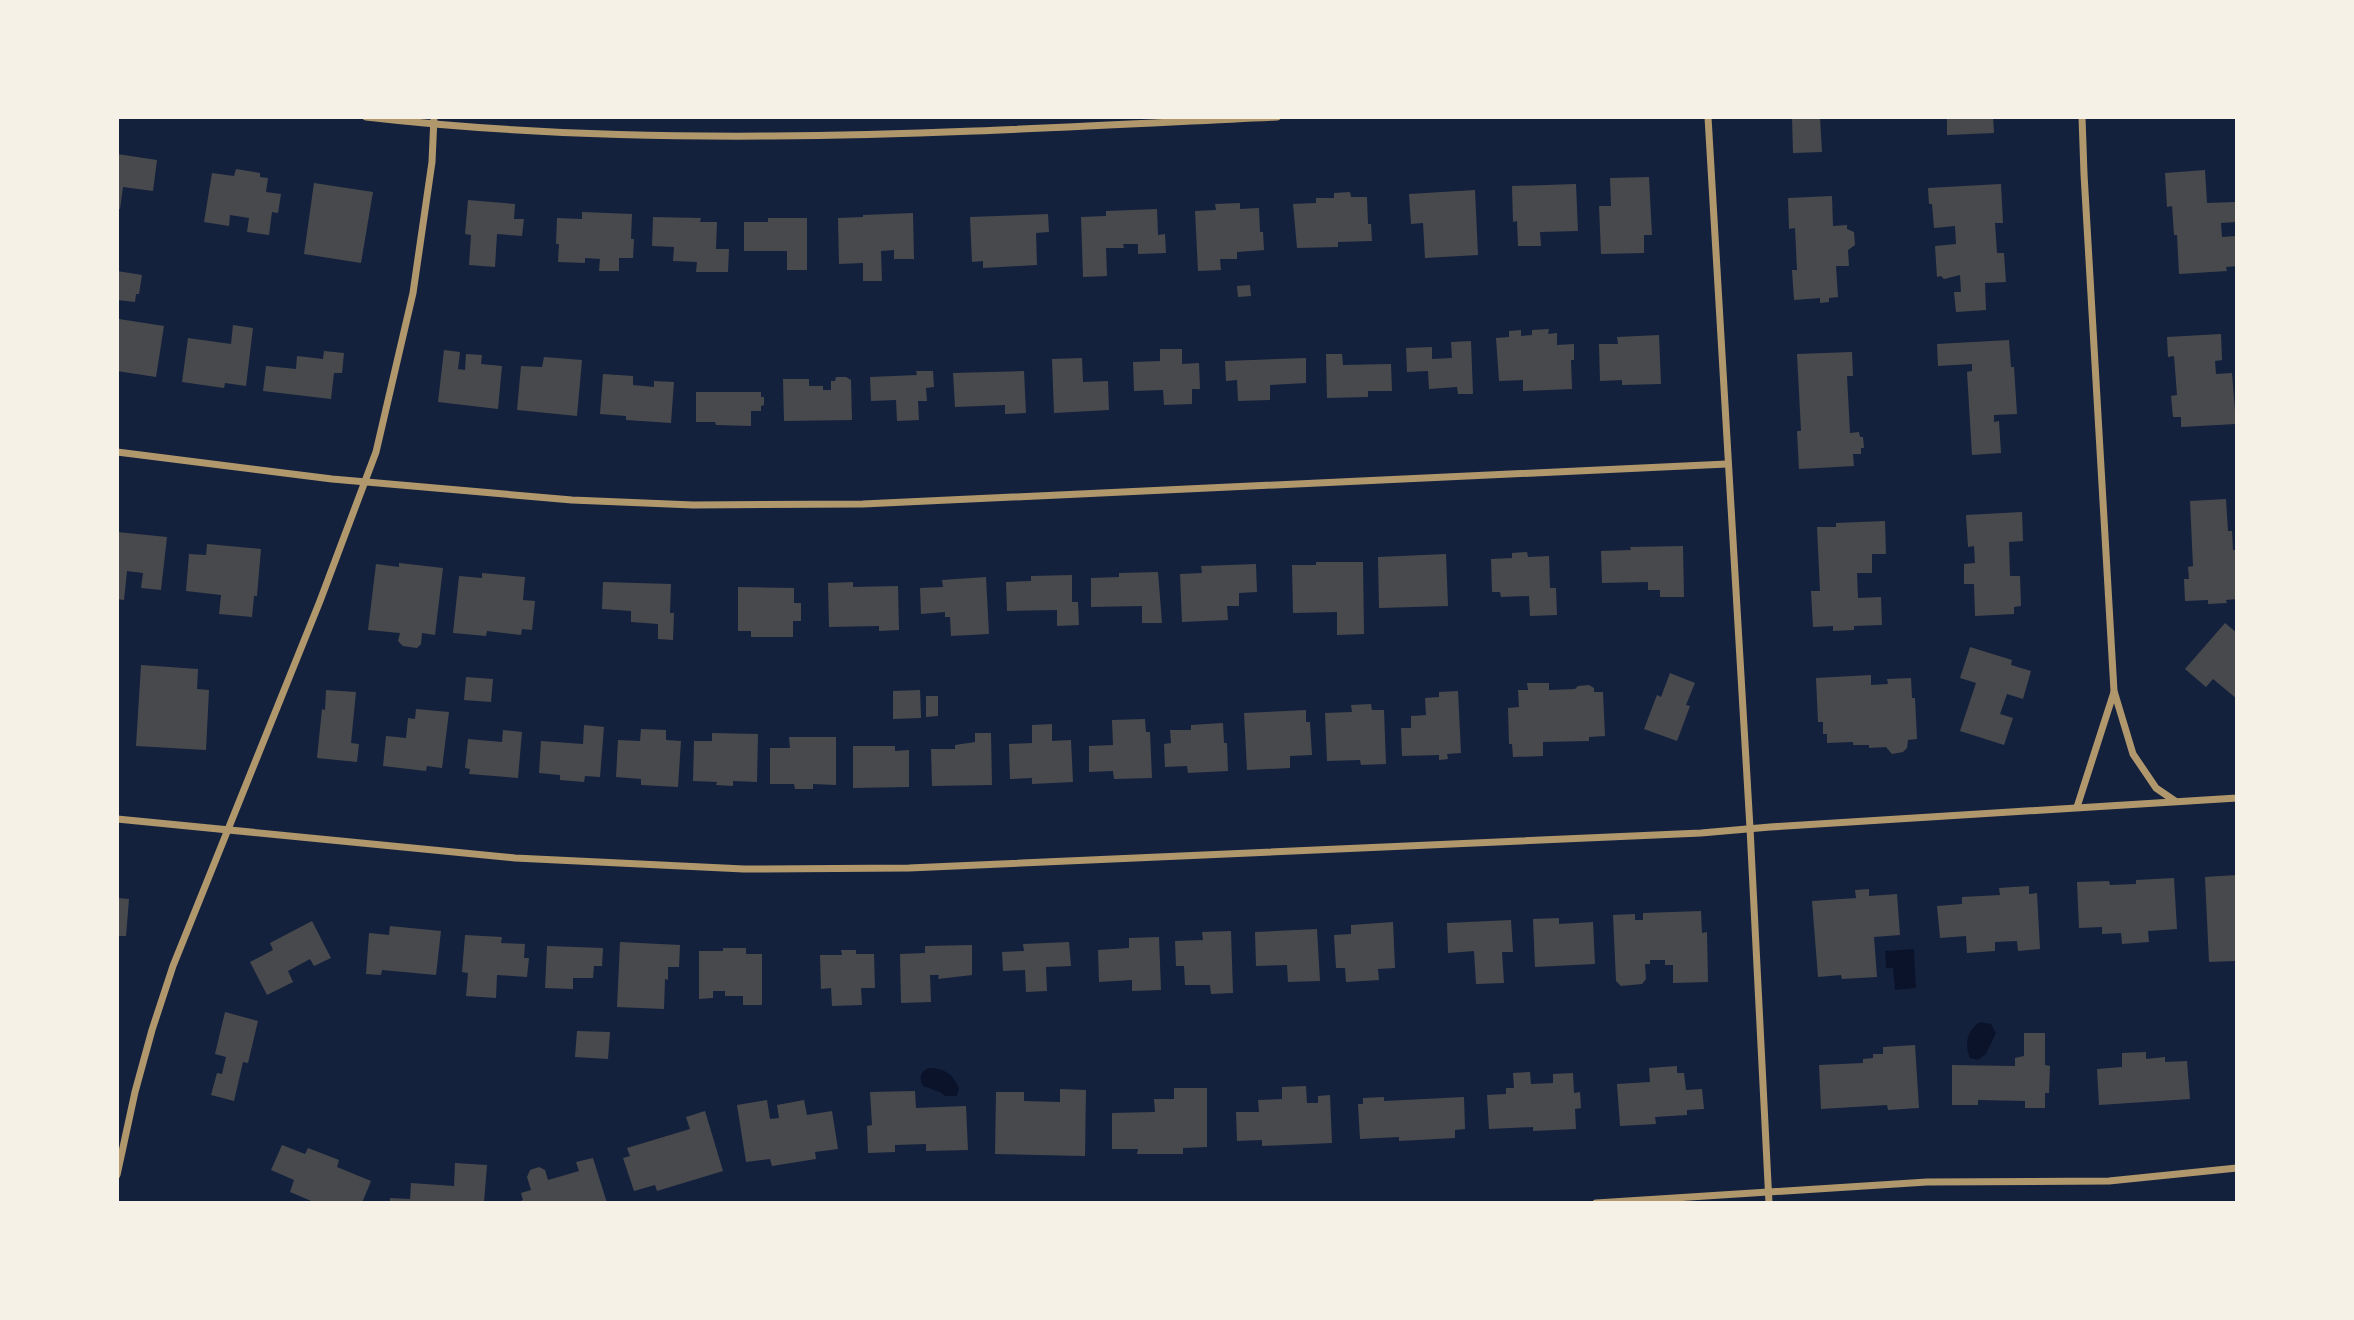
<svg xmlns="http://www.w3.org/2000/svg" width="2354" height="1320" viewBox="0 0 2354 1320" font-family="Commissioner,sans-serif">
  <rect width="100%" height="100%" fill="#14213d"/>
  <!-- water -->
  <g fill="#0b132b">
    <path d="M1914 949 1916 988 1895 990 1893 968H1886L1885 951Z"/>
    <path d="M1980 1022 1991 1024 1996 1033 1986 1054 1978 1060 1970 1058C1964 1044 1967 1030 1980 1022Z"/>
    <path d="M929 1068C944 1068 954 1074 959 1089L957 1096H945L940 1092 923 1086C919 1079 920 1071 929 1068Z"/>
  </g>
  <!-- building -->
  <g fill="#48494c">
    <path d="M1792 117H1820L1822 152 1793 153Z"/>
    <path d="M1947 117H1993L1994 133 1947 135Z"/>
    <path d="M117 154 157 160 153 191 123 187 120 209H117Z"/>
    <path d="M236 169 260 173V177L268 178 266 192 281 194 278 213 272 212 269 235 247 232 249 218 230 215 229 226 204 222 212 173 234 176Z"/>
    <path d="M2205 170 2207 203 2235 202 2237 204V222L2221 223 2222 237 2237 236V266L2226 267 2227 271 2179 274 2177 235H2174L2172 206 2167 207 2165 173Z"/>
    <path d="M1649 177 1652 235H1644V253L1601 254 1599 206H1611L1610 178Z"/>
    <path d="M314 183 373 192 361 263 304 254Z"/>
    <path d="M1576 184 1578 231 1540 232 1541 246H1518L1517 221 1513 222 1512 186Z"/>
    <path d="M2001 184 2003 223H1995L1997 253H2004L2006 282 1985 283 1986 310 1956 312 1954 292H1961L1960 275 1944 279 1941 276 1937 277 1935 246 1956 244 1955 226 1934 228 1932 204H1929L1928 188Z"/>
    <path d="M1475 190 1478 255 1425 258 1423 223 1411 224 1409 194Z"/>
    <path d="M1350 192 1351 197H1367L1368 224H1371L1372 241 1338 242V247L1297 248 1293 204 1316 203V198H1334V193Z"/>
    <path d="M1832 196 1833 226 1847 225V229L1854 232 1855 245 1848 250 1849 266H1836L1838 297 1829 298V302L1820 303V298L1794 300 1792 270H1797L1795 228 1789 229 1788 198Z"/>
    <path d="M468 200 515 204 514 219H524L522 236 497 234 495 267 469 265 471 235 465 234Z"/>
    <path d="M1240 203V209L1259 208 1260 232H1263L1264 250 1237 252V259H1220L1221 270 1198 271 1195 211 1216 210 1215 204Z"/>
    <path d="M1157 209 1158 235 1165 234 1166 253 1138 254V244H1123L1124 248H1106L1107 276 1083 277 1081 217 1106 216V211Z"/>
    <path d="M582 212 632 214 631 239H634L633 258H619V271H599L600 259 585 258V263L558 262 559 244H556L557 218 582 219Z"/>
    <path d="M913 213 914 259H894V250L881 251 882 281H863V263L839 264 838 218 863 217V215Z"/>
    <path d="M1048 214 1049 232 1036 233 1037 265 983 268V261L972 262 970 217Z"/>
    <path d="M653 217 701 218 700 222H717L716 249H729L728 272H696L697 262 673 261 674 247 652 246Z"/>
    <path d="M768 218H807V270H787V251H744V222H768Z"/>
    <path d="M117 271 142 275 139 294H136L135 302 117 300Z"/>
    <path d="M1250 285 1251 296 1238 297 1237 286Z"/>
    <path d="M119 319 164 326 156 377 117 371Z"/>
    <path d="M233 325 253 328 246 386 225 383 224 388 182 382 188 338 231 344Z"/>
    <path d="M1549 329 1548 334 1557 333V345L1574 344V360H1571L1572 389 1523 391V380L1499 381 1496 338 1509 337V331L1521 330V336L1532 335V330Z"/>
    <path d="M2221 334 2222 360 2215 361 2216 374 2232 373 2236 424 2181 427V417H2173L2171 396 2177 395 2174 356 2168 357 2167 337Z"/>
    <path d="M1659 335 1661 384 1622 385V380L1600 381 1599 344H1618L1617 337Z"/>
    <path d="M2009 340 2011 367H2014L2017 414 1994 415V422L1999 421 2001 453 1972 455 1967 372 1972 371V364L1938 366 1937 344Z"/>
    <path d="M1471 341 1473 394H1458L1457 387 1429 389 1428 371 1407 372 1406 348 1432 347V359L1452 358 1451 342Z"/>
    <path d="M1160 349H1182V364L1199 363 1200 389H1192V404L1164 405 1163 390 1134 391 1133 362 1160 361Z"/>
    <path d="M444 350 460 352 458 369 465 370 466 354 482 355 481 364 502 366 498 409 438 402Z"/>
    <path d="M324 351 344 353 342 373H334L331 399 263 391 266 366 296 369 297 356 323 359Z"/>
    <path d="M1852 352 1853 376H1847L1850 433 1859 432 1860 437H1863L1864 448H1861V454H1853L1854 466 1799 469 1797 431H1801L1797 354Z"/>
    <path d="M1326 354H1342L1343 365 1391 364 1392 391H1368V397L1327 398Z"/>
    <path d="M544 357 582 360 577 416 517 410 521 366 542 367Z"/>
    <path d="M1082 358 1083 382 1108 381 1109 410 1054 413 1052 359Z"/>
    <path d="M1306 358V383L1270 385V400L1238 401 1237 380 1226 381 1225 361Z"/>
    <path d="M916 371H933L934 387 926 388 927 401H918L919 420 897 421 896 400 871 401 870 377 917 375Z"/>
    <path d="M1024 371 1026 413 1005 414V405L955 407 953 373Z"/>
    <path d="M603 374 633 376V385L654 387V381L674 382 671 423 626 420V416L600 414Z"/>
    <path d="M836 377H846L851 380 852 420 784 421 783 379H809V386H823V390H831V381H835Z"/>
    <path d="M696 392H761V397H764V405L761 406V411H751V426L716 425 715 422H696Z"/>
    <path d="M2226 499 2228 531H2232L2233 550H2237V572L2235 575H2237V599L2226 600 2227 603 2208 604V600L2185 601 2184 579H2189L2188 567 2193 566 2190 501Z"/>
    <path d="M2022 512 2023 541 2009 542 2010 576H2020L2021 606 2014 607V614L1975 616 1974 584H1964V564L1975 563 1974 546 1968 547 1966 515Z"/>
    <path d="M1885 521 1886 554H1872V573H1857L1858 598 1881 597 1882 625 1854 626V630L1833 631V626L1813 627 1811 591H1820L1817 527H1836V523Z"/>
    <path d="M117 532 167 537 161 590 141 588 143 573 127 571 124 600 117 599Z"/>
    <path d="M207 544 261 549 257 596H254L252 617 219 614 221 595 186 591 189 554 206 555Z"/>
    <path d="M1683 546 1684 597H1660V590H1648V582L1602 583 1601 551 1631 550 1630 547Z"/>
    <path d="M1527 552 1528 557 1549 556 1550 588H1556L1557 615 1530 616 1529 596 1501 597 1500 592H1492L1491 559 1512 558V553Z"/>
    <path d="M1446 554 1448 606 1379 608 1378 557Z"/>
    <path d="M1316 562H1363L1364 634 1337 635V612L1293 613 1292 565H1316Z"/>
    <path d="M399 563 443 568 435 635 422 633 421 644 417 648 403 646 398 641 400 633 368 630 376 564 399 567Z"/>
    <path d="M1256 564 1257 592 1239 593V606H1227L1228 620 1182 622 1180 574 1202 573 1201 566Z"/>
    <path d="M1158 572 1162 623H1142V606L1091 607V578L1119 577V573Z"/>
    <path d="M482 573 525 577 523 600 535 601 532 630 522 629 521 635 487 631 486 636 453 633 459 576 482 578Z"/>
    <path d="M1072 575V602H1078L1079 625 1057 626V610L1007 611 1006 582 1031 581V576Z"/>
    <path d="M986 577 989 634 951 636 950 617H945V612L921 614 920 588 943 587 942 580Z"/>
    <path d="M603 582 671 584 670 613H674L673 640 658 639V624L631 622V611L602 609Z"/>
    <path d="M853 582V587L898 586 899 630 879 631V626L829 627 828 583Z"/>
    <path d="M738 587 794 588V603H801V621H793V637H751V631H738Z"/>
    <path d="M2225 623 2237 633V699L2213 679 2206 687 2185 669Z"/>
    <path d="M1970 647 2012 660 2011 665 2031 671 2023 699 2007 694 2000 714 2013 718 2004 745 1960 731 1976 683 1960 678Z"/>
    <path d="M141 665 198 669 197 689 209 690 206 750 136 746Z"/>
    <path d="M1670 673 1695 683 1686 705 1690 706 1677 741 1644 729 1657 695 1661 697Z"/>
    <path d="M1871 675V685L1888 684 1887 679 1911 678 1912 698H1915L1917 739 1908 740 1907 748 1903 752 1892 754 1886 747 1869 748V745H1853V742L1827 743V734H1823V722H1818L1816 678Z"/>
    <path d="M466 677 493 679 491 702 464 700Z"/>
    <path d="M1527 683H1549V690L1575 689 1578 686 1589 685 1594 688V692H1603L1605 736 1589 737V741L1543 742V756L1513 757 1512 744H1509L1508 708 1519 707 1518 690H1528Z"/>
    <path d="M326 690 356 692 351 743 359 744 357 762 317 758 322 709 325 710Z"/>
    <path d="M920 690 921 718 893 719V691Z"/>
    <path d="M1458 691 1461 753 1447 754 1448 759 1439 760V755L1402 756 1401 728H1411V716L1426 715 1425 698 1439 697V692Z"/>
    <path d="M926 696H938V716L926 717Z"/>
    <path d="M1371 704 1372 710H1384L1386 764 1361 765 1360 760 1327 761 1325 713 1352 712 1351 705Z"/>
    <path d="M416 709 449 712 442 768 427 766 426 771 383 766 386 736 406 738 408 718 415 719Z"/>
    <path d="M1306 710V722H1310L1312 755 1290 756V768L1247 770 1244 713Z"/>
    <path d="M1145 719 1146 732H1150L1152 778 1114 779 1113 771 1089 772V746L1113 745 1112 720Z"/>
    <path d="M1223 723 1224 743H1227L1228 771 1188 773 1187 766 1165 767 1164 744 1171 743 1170 730H1191V725Z"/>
    <path d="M1052 724V741L1071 740 1073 782 1032 784V778L1010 779 1009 744 1032 743V725Z"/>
    <path d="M584 725 604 727 600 777 585 776 584 782 560 780V775L539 773 541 741 583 744Z"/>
    <path d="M641 729 666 730V740L681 741 678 787 641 785V779L616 777 618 740 640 741Z"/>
    <path d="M503 730 522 732 518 778 469 774 470 769 465 768 468 739 502 742Z"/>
    <path d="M712 733 758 734 757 782 733 781V786L716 785 717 782 693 781 694 741H712Z"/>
    <path d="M975 733H991L992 785 932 786 931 749H955V745L975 742Z"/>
    <path d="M789 737H836V785L813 784V789H795L794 784H770V748H790Z"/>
    <path d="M853 746H895V751L909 750V787L853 788Z"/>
    <path d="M2237 875 2235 961 2209 962 2205 877Z"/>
    <path d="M2174 878 2177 929 2148 931 2149 942 2122 944 2121 933 2102 934V927L2079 928 2077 882 2109 881 2110 885 2136 884V880Z"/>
    <path d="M2029 886V894L2037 893 2040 949 2018 951 2017 941 1995 942V951L1967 953 1966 936 1940 938 1937 906 1962 904V897L2000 895 1999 888Z"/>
    <path d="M1869 889V896L1897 894 1900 935 1874 937 1877 977 1842 979 1841 975 1818 977 1812 901 1856 898 1855 890Z"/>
    <path d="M117 898 129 899 126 936H117Z"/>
    <path d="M1701 911 1702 933 1707 932 1708 982 1673 983V965H1665V960H1650V964H1645L1646 979 1642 984 1621 986 1616 981 1613 915 1635 914V920H1643V913Z"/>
    <path d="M1559 918V924L1593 922 1595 964 1535 967 1533 919Z"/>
    <path d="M1511 920 1513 952H1502L1504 983 1476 984 1474 951 1448 953 1447 923Z"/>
    <path d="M312 921 331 958 314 966 310 959 288 971 293 982 267 995 250 962 273 950 270 943Z"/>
    <path d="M1393 922 1395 968 1378 969 1379 980 1346 982 1345 968H1336L1334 935 1351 934V925Z"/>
    <path d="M390 926 441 931 436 975 382 970 381 975 366 974 369 933 389 935Z"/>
    <path d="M1317 929 1320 981 1288 982 1287 965 1256 966 1255 932Z"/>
    <path d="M1231 931 1233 993 1211 994 1210 985H1185L1184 966H1176L1175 941 1203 940 1202 932Z"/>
    <path d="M465 935 502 937 501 943 525 944 524 958H529L527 977 497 975 496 998 466 996 468 973 462 972Z"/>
    <path d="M1159 937 1161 990 1132 991V980L1099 982 1098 950 1129 948V938Z"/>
    <path d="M620 942 680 945 679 967H668V980L665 979 664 1009 617 1007Z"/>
    <path d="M1069 942 1071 966 1046 967 1047 991 1026 992 1025 970 1003 971 1002 952 1024 951 1023 944Z"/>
    <path d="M972 945V975L938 979 939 975H930L931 1002 901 1003 900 954 925 953V946Z"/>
    <path d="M547 946 603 948 602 966H594L593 978H573V989L545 988Z"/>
    <path d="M723 948H746V954H762V1005H743V996H725V991H713V998L699 999V951H723Z"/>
    <path d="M841 950H856V954H874L875 988H861L862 1005 832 1006 831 988 821 989 820 955H842Z"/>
    <path d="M225 1012 258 1021 248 1063 243 1062 234 1101 211 1095 217 1073 222 1074 226 1057 215 1054Z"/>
    <path d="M577 1031 610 1032 608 1059 575 1057Z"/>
    <path d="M2024 1033H2045V1065L2050 1066 2049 1093H2045V1108H2025V1101L1978 1100V1105H1952V1065L2015 1066V1058L2024 1056Z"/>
    <path d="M1915 1045 1919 1108 1888 1110 1887 1105 1821 1109 1819 1065 1863 1063V1059L1873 1058V1054H1883V1047Z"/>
    <path d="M2146 1052V1059L2165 1057V1062L2187 1061 2190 1099 2099 1105 2097 1069 2122 1067V1053Z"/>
    <path d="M1677 1066V1073H1684L1686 1090 1702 1089 1704 1109 1687 1110V1115L1655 1117 1656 1124 1620 1126 1617 1084 1650 1082 1649 1068Z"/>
    <path d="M1530 1072 1531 1084 1553 1083V1074L1573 1073 1574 1093 1580 1092 1581 1108 1575 1109 1576 1129 1533 1131V1127L1489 1129 1487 1095 1506 1094V1088H1514L1513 1073Z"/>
    <path d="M1306 1086 1307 1103H1318V1096L1330 1095 1332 1143 1262 1146V1140L1237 1141 1236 1112H1259L1258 1100 1282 1099V1087Z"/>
    <path d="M1174 1088H1207V1147L1183 1148V1154H1137L1138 1149H1112V1113L1155 1112 1154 1099H1174Z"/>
    <path d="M1060 1089 1086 1090 1085 1156 995 1154 996 1092H1024V1101L1060 1102Z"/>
    <path d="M915 1091 916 1108 966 1106 968 1150 926 1151V1144L895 1145V1152L868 1153 867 1126 872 1125 870 1092Z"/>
    <path d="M1384 1097V1101L1464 1097 1465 1129 1455 1130V1138L1399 1141V1137L1360 1139 1358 1104H1363V1098Z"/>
    <path d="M767 1100 770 1119 779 1118 777 1105 804 1100 807 1115 832 1111 838 1149 815 1152 816 1159 772 1166 770 1159 746 1162 737 1105Z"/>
    <path d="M705 1111 723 1171 657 1191 655 1185 634 1191 623 1158 630 1156 627 1148 690 1129 686 1117Z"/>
    <path d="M282 1145 305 1154 308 1148 339 1160 337 1167 371 1181 362 1203H316L290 1192 294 1180 271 1170Z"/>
    <path d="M593 1158 607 1203H516L523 1200 521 1193 531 1190 527 1177 530 1170 539 1167 545 1170 548 1180 579 1171 576 1162Z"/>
    <path d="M455 1163 487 1165 484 1203H390V1198L410 1199 411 1183 454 1186Z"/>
  </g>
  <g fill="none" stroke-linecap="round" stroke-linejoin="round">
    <!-- minor -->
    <g stroke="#b1986c" stroke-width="7">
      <path d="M366 117C669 152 974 131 1277 117"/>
      <path d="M1708 117 1750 828 1769 1203"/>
      <path d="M2082 117 2084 174 2114 691 2133 754 2156 788 2175 801"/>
      <path d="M117 452 332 479 572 500 693 505 863 504 1727 464"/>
      <path d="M2077 807 2114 692"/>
      <path d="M117 819 515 858 744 869 909 868 1701 833 1770 827 2237 798"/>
      <path d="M117 1175 135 1092 152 1030 173 966 320 601 376 452 413 293 432 162 434 117"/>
      <path d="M1596 1203 1927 1182 2109 1181 2237 1168"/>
    </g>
  </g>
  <!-- border -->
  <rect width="2354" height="1320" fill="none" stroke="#f6f1e7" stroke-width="238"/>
</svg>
